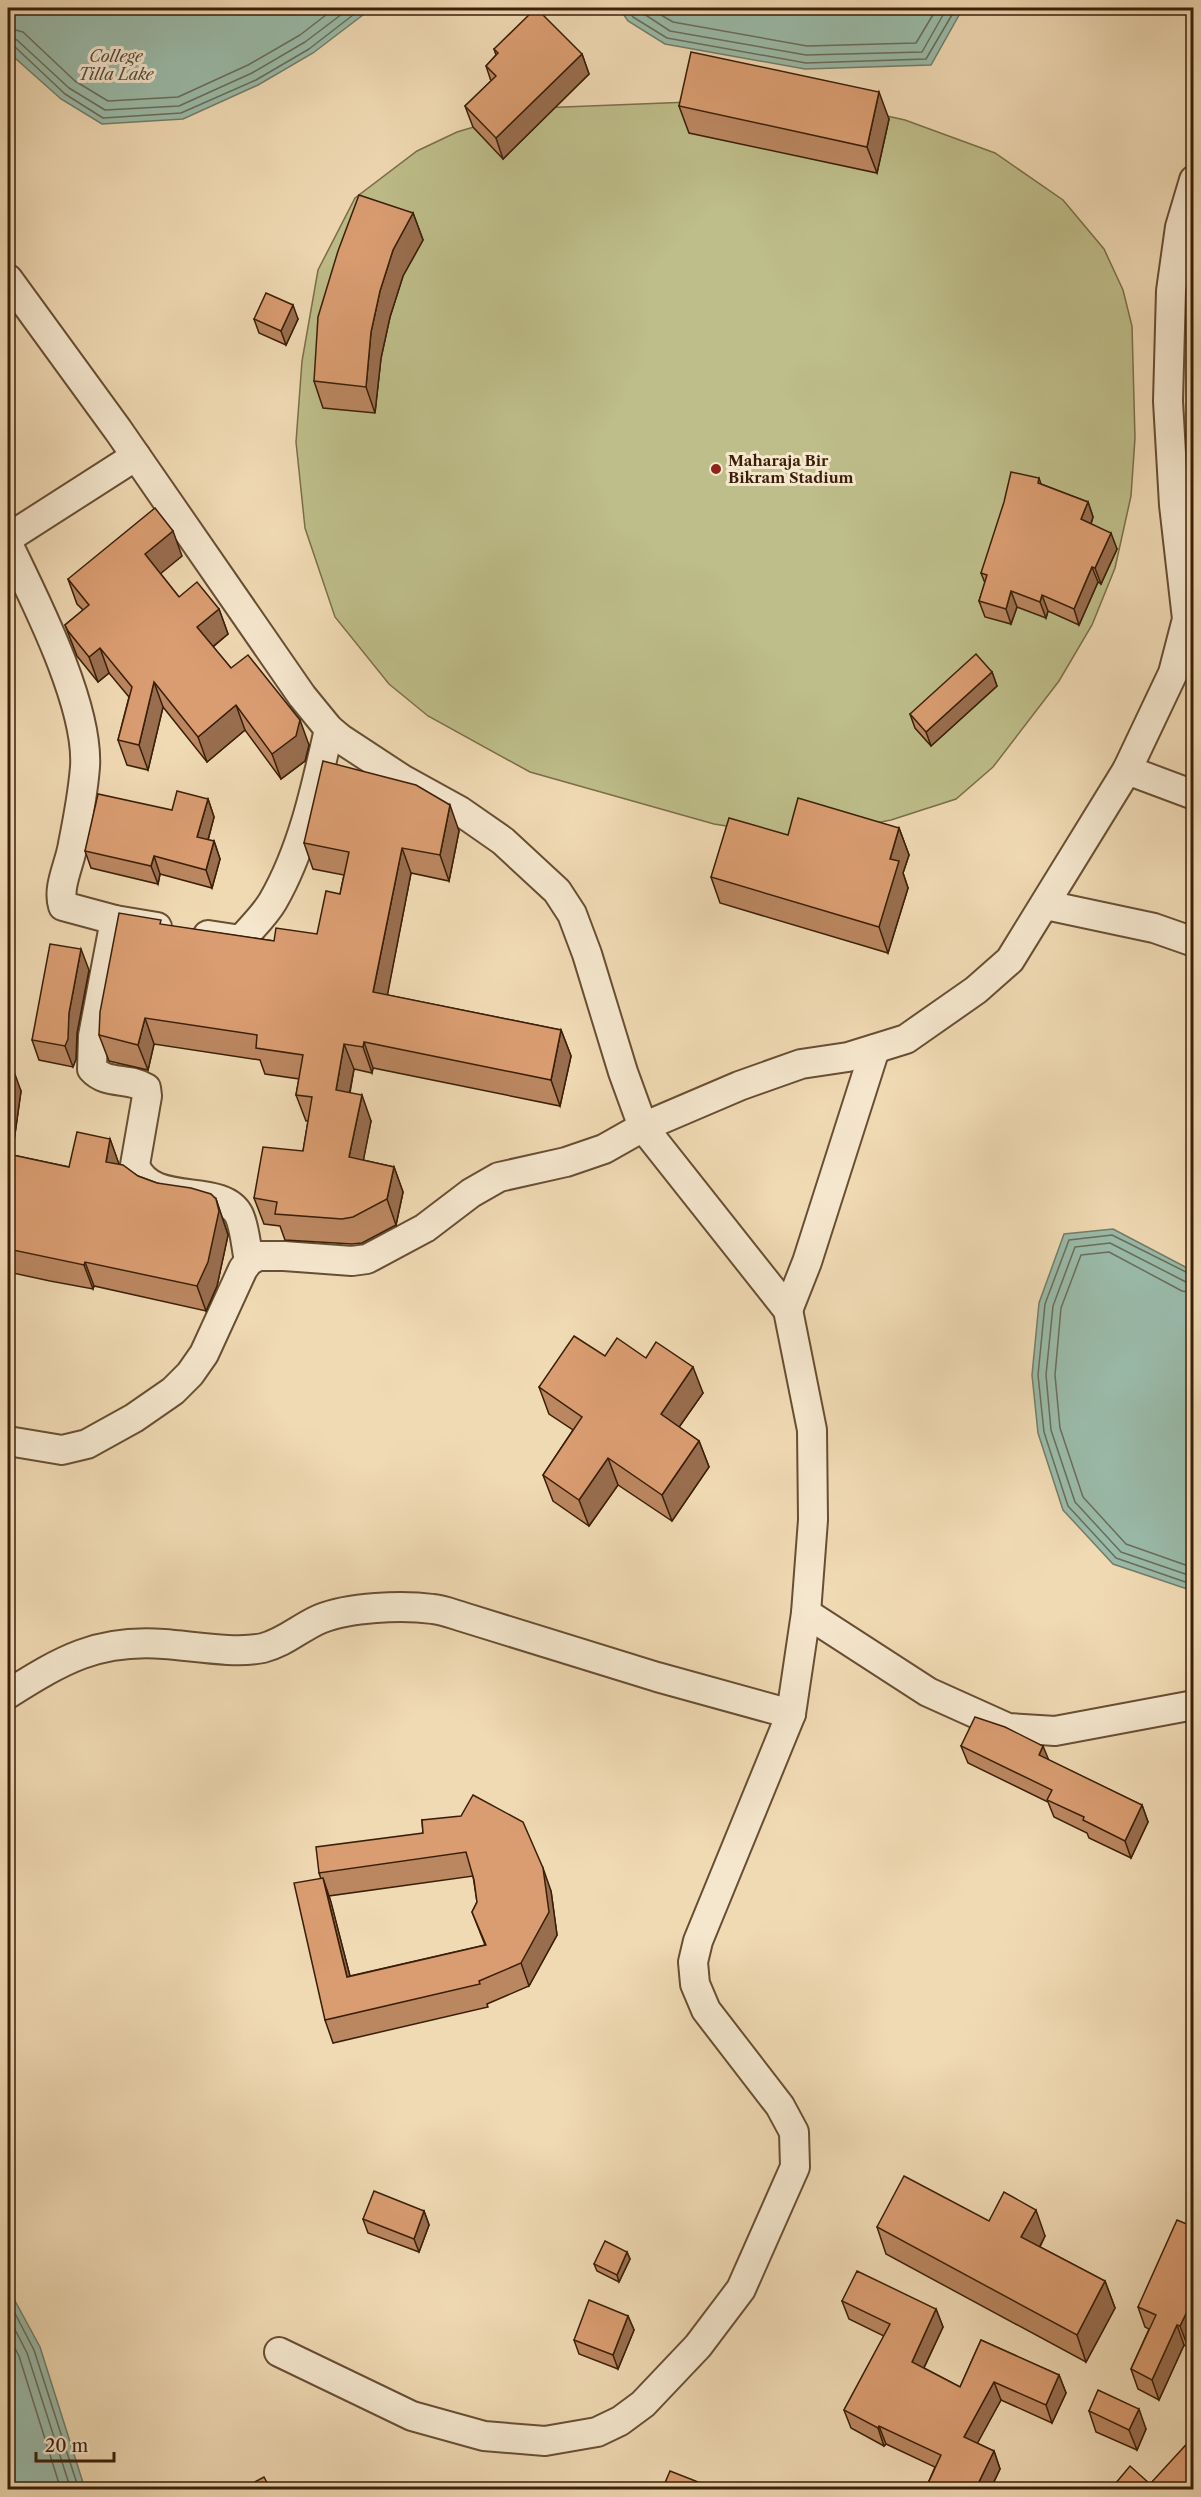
<svg xmlns="http://www.w3.org/2000/svg" width="1201" height="2497" viewBox="0 0 1201 2497" font-family="'Libre Caslon Text',serif">
  <rect width="100%" height="100%" fill="#f0dab4"/>
  <filter id="stains"><feTurbulence type="fractalNoise" baseFrequency=".00333" numOctaves="4"/><feColorMatrix values="0 0 0 0 .2 0 0 0 0 .09 0 0 0 0 .02 0 0 0 .5 -.17"/></filter>
  <radialGradient id="worn" r=".72"><stop offset=".6" stop-color="#630" stop-opacity="0"/><stop offset="1" stop-color="#630" stop-opacity=".3"/></radialGradient>
  <!-- green -->
  <path fill="#bebe8a" stroke="#7c6e49" stroke-width="1.5" d="M741 100 860 110 905 120 995 153 1063 200 1104 249 1123 290 1132 326 1135 438 1131 496 1115 568 1092 625 1059 681 993 767 956 799 891 820 801 838 714 824 530 772 428 716 389 684 335 617 305 528 296 442 302 361 318 270 355 198 417 151 457 132 538 108Z"/>
  <!-- water -->
  <g fill="#9abbaa" stroke="#747d69" stroke-width="1.5">
    <path d="M8 8H372L313 53 258 85 183 119 102 124 61 99 15 58 8 48Z"/>
    <path d="M619 8H963L931 65 805 69 665 44 628 21Z"/>
    <path d="M1113 1229 1193 1271V1591L1113 1564 1063 1510 1038 1433 1032 1375 1039 1303 1064 1234Z"/>
    <path d="M8 2288 40 2347 85 2489H8Z"/>
  </g>
  <g fill="none" stroke-linecap="round" stroke-linejoin="round">
    <!-- shore -->
    <g stroke="#6a6d59" stroke-width="1.5">
      <path d="M626 8 633 17 667 38 806 63 926 59 956 8"/>
      <path d="M635 8 670 31 806 55 922 52 947 8"/>
      <path d="M649 8 673 22 807 46 916 43 937 8"/>
      <path d="M8 28 23 32 75 81 108 101 178 97 248 65 300 35 335 8"/>
      <path d="M8 37 17 40 69 88 105 110 179 106 252 73 305 42 350 8"/>
      <path d="M8 45 14 46 65 94 103 118 181 113 256 80 309 49 362 8"/>
      <path d="M1194 1276 1112 1235 1069 1240 1045 1304 1038 1375 1044 1432 1068 1506 1116 1558 1194 1585"/>
      <path d="M1194 1284 1186 1282 1110 1243 1075 1247 1053 1306 1046 1375 1051 1430 1075 1502 1121 1552 1194 1577"/>
      <path d="M1194 1293 1182 1291 1109 1252 1081 1255 1061 1308 1055 1375 1060 1428 1083 1497 1126 1544 1194 1568"/>
      <path d="M8 2300 34 2350 79 2490"/>
      <path d="M8 2316 27 2353 71 2490"/>
      <path d="M8 2335 19 2356 61 2490"/>
    </g>
    <!-- minor casing -->
    <g stroke="#684e33" stroke-width="32">
      <g id="minor">
        <path d="M8 279 118 430 302 696 329 729 341 739 402 779 460 811 503 841 557 891 572 914 587 954 623 1072 643 1127 739 1086 801 1064 848 1057 906 1039 976 990 1010 960 1127 770 1173 673 1187 619 1174 505 1168 401 1171 291 1180 227 1194 180"/>
        <path d="M8 538 136 456"/>
        <path d="M8 544C35 600 89 705 85 767 83 792 78 819 73 844 70 864 57 887 63 906L115 920 157 927"/>
        <path d="M1127 770 1194 795"/>
        <path d="M1046 905 1154 928 1194 942"/>
        <path d="M115 920 93 1036 92 1069C106 1085 129 1077 146 1088L147 1096 135 1165C151 1209 222 1181 239 1215 245 1228 246 1247 249 1261"/>
        <path d="M208 935 241 940C251 928 265 915 273 901 303 849 316 787 329 729"/>
        <path d="M788 1310 807 1262 875 1049"/>
        <path d="M8 1441 62 1450 87 1444 134 1418 173 1391 190 1374 204 1354 243 1269 249 1261 258 1256H284L352 1261 367 1259 425 1228 471 1193 499 1177 566 1162 604 1149 643 1127 788 1310 812 1430 813 1520 806 1613 791 1714 698 1941 693 1962 695 1984 706 2010 780 2106 794 2132 795 2167 741 2289 698 2346 643 2404 620 2421 597 2432 545 2441 484 2436 412 2416 279 2352"/>
        <path d="M806 1613 928 1692 1008 1728 1055 1731 1194 1705"/>
        <path d="M8 1694C62 1660 97 1639 164 1644 192 1646 236 1654 263 1648 284 1643 301 1627 320 1619 349 1607 402 1605 433 1609 443 1610 453 1614 463 1617L657 1677 791 1714"/>
      </g>
    </g>
    <!-- minor -->
    <use href="#minor" stroke="#f5e7ce" stroke-width="28"/>
  </g>
  <!-- wall -->
  <g fill="#bb8761" stroke="#3a1f08" stroke-width="1.5" fill-rule="evenodd">
    <path d="M494 49 582 54 589 74 503 159 473 127 465 106 491 81 486 66 496 55Z"/>
    <path d="M679 106 889 119 877 173 689 133Z"/>
    <path d="M413 213 423 240 403 276 390 317 381 358 375 413 323 408 314 381Z"/>
    <path d="M254 319H298L286 345 259 333Z"/>
    <path d="M1039 478 1041 484 1088 502 1093 517 1091 524 1117 549 1101 584 1098 582 1079 625 1048 611 1046 618 1017 607 1011 624 985 617 979 601 985 583 981 573Z"/>
    <path d="M182 556 160 573 179 597 219 609 228 634 213 647 231 668 309 745 305 761 281 779 245 730 207 762 163 707 148 770 127 765 118 740 129 697 109 673 98 682 77 656 65 625 83 610 77 604 68 579Z"/>
    <path d="M992 672 997 686 931 746 915 728 910 714Z"/>
    <path d="M208 799 214 817 208 840 214 841 220 859 212 888 160 874 158 884 91 868 85 851 172 810Z"/>
    <path d="M899 828 909 855 903 873 908 888 888 953 720 903 711 877 788 835Z"/>
    <path d="M459 831 449 881 411 873 387 995 561 1030 571 1056 560 1106 373 1068 372 1073 354 1069 350 1093 371 1121 363 1160 394 1167 403 1192 396 1225 362 1243 352 1244 285 1240 280 1226 264 1224 254 1198 303 1151 308 1121H306L296 1095 299 1079 265 1074 260 1060 154 1044 148 1070 109 1061 99 1035 163 925 274 941 317 934 340 894 344 875 313 869 304 843Z"/>
    <path d="M89 970 77 1033 76 1059 73 1067 39 1060 32 1040Z"/>
    <path d="M8 1066 21 1091 12 1155 69 1167 110 1139 119 1165 138 1176 157 1183 216 1199 228 1235 217 1286 206 1311 94 1286 93 1289 50 1281 8 1272Z"/>
    <path d="M605 1356 646 1358 703 1393 679 1427 699 1441 709 1467 672 1521 618 1485 589 1526 553 1501 543 1475 573 1430 549 1414 539 1387Z"/>
    <path d="M961 1746 1048 1760 1142 1805 1148 1822 1131 1858 1089 1838 1087 1833 1054 1817 1048 1802 968 1763Z"/>
    <path d="M422 1820 551 1891 557 1935 529 1986 487 2004 488 2007 333 2043 325 2020 321 1879 319 1873 423 1833ZM473 1876 477 1902 472 1912 485 1945 350 1976 329 1896Z"/>
    <path d="M424 2211 429 2225 419 2252 368 2233 363 2219Z"/>
    <path d="M989 2221 1045 2236 1040 2247 1105 2281 1115 2308 1086 2362 886 2254 877 2227Z"/>
    <path d="M1194 2227V2334L1188 2347 1184 2345 1159 2400 1138 2389 1131 2369 1149 2329 1145 2327 1138 2307Z"/>
    <path d="M627 2252 630 2259 619 2282 597 2271 594 2264Z"/>
    <path d="M842 2301 936 2309 943 2327 924 2368 960 2387 981 2340 1059 2375 1066 2393 1052 2423 1001 2400 977 2443 994 2451 1000 2469 990 2490H925L935 2467 886 2444 884 2446 851 2428 844 2410 884 2336 849 2319Z"/>
    <path d="M628 2316 634 2330 618 2369 579 2354 574 2340Z"/>
    <path d="M1089 2411 1146 2429 1137 2450 1096 2432Z"/>
  </g>
  <!-- shaded-wall -->
  <g fill="#996e4f" stroke="#3a1f08" stroke-width="1.5">
    <path d="M582 54 589 74 503 159 496 138Z"/>
    <path d="M879 92 889 119 877 173 867 147Z"/>
    <path d="M413 213 423 240 403 276 390 317 381 358 375 413 366 387 371 332 380 291 393 250Z"/>
    <path d="M293 305 298 319 286 345 281 331Z"/>
    <path d="M1088 502 1093 517 1087 535 1081 519Z"/>
    <path d="M173 531 182 556 154 579 145 554Z"/>
    <path d="M1111 533 1117 549 1101 584 1095 568Z"/>
    <path d="M1092 567 1098 582 1079 625 1074 609Z"/>
    <path d="M1011 591 1017 607 1011 624 1006 609Z"/>
    <path d="M1042 595 1048 611 1046 618 1040 602Z"/>
    <path d="M219 609 228 634 206 652 197 627Z"/>
    <path d="M100 648 109 673 98 682 89 657Z"/>
    <path d="M992 672 997 686 931 746 926 732Z"/>
    <path d="M154 682 163 707 148 770 139 745Z"/>
    <path d="M236 705 245 730 207 762 198 737Z"/>
    <path d="M300 720 309 745 305 761 281 779 272 754Z"/>
    <path d="M208 799 214 817 204 855 197 837Z"/>
    <path d="M450 805 459 831 449 881 440 855Z"/>
    <path d="M899 828 909 855 903 873 908 888 888 953 879 927 890 859Z"/>
    <path d="M214 841 220 859 212 888 206 870Z"/>
    <path d="M402 848 411 873 383 1018 373 992Z"/>
    <path d="M154 856 160 874 158 884 151 866Z"/>
    <path d="M81 949 89 970 77 1033 76 1059 73 1067 65 1046 69 1013Z"/>
    <path d="M145 1018 154 1044 148 1070 138 1045Z"/>
    <path d="M561 1030 571 1056 560 1106 551 1080Z"/>
    <path d="M364 1042 373 1068 372 1073 363 1047Z"/>
    <path d="M344 1044 354 1069 345 1116 336 1090Z"/>
    <path d="M12 1066 21 1091 9 1177 8 1173V1100Z"/>
    <path d="M362 1095 371 1121 359 1183 349 1157Z"/>
    <path d="M110 1139 119 1164 114 1186 106 1162Z"/>
    <path d="M394 1167 403 1192 396 1225 387 1199Z"/>
    <path d="M216 1199 228 1235 217 1286 206 1311 197 1286Z"/>
    <path d="M85 1262 94 1286 93 1289 84 1265Z"/>
    <path d="M693 1367 703 1393 670 1440 661 1414Z"/>
    <path d="M699 1441 709 1467 672 1521 662 1495Z"/>
    <path d="M608 1458 618 1485 589 1526 579 1500Z"/>
    <path d="M1043 1746 1050 1763 1039 1755Z"/>
    <path d="M1142 1805 1148 1822 1131 1858 1125 1841Z"/>
    <path d="M543 1868 551 1891 557 1935 529 1986 521 1963Z"/>
    <path d="M323 1878 331 1902 356 2000 347 1977Z"/>
    <path d="M1036 2210 1045 2236 1031 2263 1021 2237Z"/>
    <path d="M424 2211 429 2225 419 2252 414 2239Z"/>
    <path d="M627 2252 630 2259 619 2282 617 2275Z"/>
    <path d="M1105 2281 1115 2308 1086 2362 1077 2335Z"/>
    <path d="M1194 2297V2334L1188 2347 1180 2326Z"/>
    <path d="M936 2309 943 2327 918 2380 912 2362Z"/>
    <path d="M628 2316 634 2330 618 2369 613 2355Z"/>
    <path d="M1177 2325 1184 2345 1159 2400 1152 2380Z"/>
    <path d="M1059 2375 1066 2393 1052 2423 1046 2405Z"/>
    <path d="M994 2382 1001 2400 971 2455 964 2437Z"/>
    <path d="M1139 2409 1146 2429 1137 2450 1129 2430Z"/>
    <path d="M879 2426 886 2444 884 2446 878 2428Z"/>
    <path d="M994 2451 1000 2469 990 2490H975Z"/>
  </g>
  <!-- building -->
  <g fill="#da9d71" stroke="#3a1f08" stroke-width="1.5">
    <path d="M536 8 582 54 496 138 465 106 496 76 486 66 498 53 494 49Z"/>
    <path d="M691 52 879 92 867 147 679 106Z"/>
    <path d="M359 195 413 213 393 250 380 291 371 332 366 387 314 381 318 317 338 251Z"/>
    <path d="M266 293 293 305 281 331 254 319Z"/>
    <path d="M1011 472 1039 478 1038 483 1088 502 1081 519 1111 533 1095 568 1092 567 1074 609 1042 595 1040 602 1011 591 1006 609 979 601 987 575 981 573 1004 502Z"/>
    <path d="M155 508 173 531 145 554 179 597 197 582 219 609 197 627 231 668 248 655 300 720 296 736 272 754 236 705 198 737 154 682 139 745 118 740 132 687 100 648 89 657 68 631 65 625 89 605 68 579Z"/>
    <path d="M976 654 992 672 926 732 910 714Z"/>
    <path d="M323 761 416 785 450 805 440 855 402 848 373 992 561 1030 551 1080 364 1042 363 1047 344 1044 336 1090 362 1095 349 1157 394 1167 387 1199 353 1217 342 1219 275 1214 277 1202 254 1198 263 1147 303 1151 312 1097 296 1095 303 1055 256 1048 257 1035 145 1018 138 1045 99 1035 100 1012 119 913 161 920 160 924 274 941 276 928 317 934 326 891 340 894 349 852 304 843Z"/>
    <path d="M177 791 208 799 197 837 214 841 206 870 154 856 151 866 85 851 98 794 172 810Z"/>
    <path d="M798 798 899 828 890 859 899 861 879 927 711 877 729 818 788 835Z"/>
    <path d="M50 944 81 949 69 1013 68 1039 65 1046 32 1040Z"/>
    <path d="M8 1066H12L8 1100Z"/>
    <path d="M77 1132 110 1139 106 1162 123 1165 138 1176 157 1183 191 1188 211 1194 216 1199 219 1211 208 1262 197 1286 85 1262 84 1265 8 1249V1154L69 1167Z"/>
    <path d="M574 1336 605 1356 617 1338 646 1358 656 1342 693 1367 661 1414 699 1441 662 1495 608 1458 579 1500 543 1475 582 1417 539 1387Z"/>
    <path d="M975 1717 1005 1727 1043 1746 1039 1755 1142 1805 1125 1841 1083 1820 1084 1817 1047 1800 1052 1790 961 1746Z"/>
    <path d="M473 1795 523 1822 543 1868 549 1912 521 1963 479 1981 480 1984 325 2020 294 1883 323 1878 347 1977 486 1945 472 1912 477 1902 474 1880 466 1852 319 1873 316 1847 423 1833 422 1820 461 1816Z"/>
    <path d="M904 2176 989 2221 1004 2192 1036 2210 1021 2237 1105 2281 1077 2335 877 2227Z"/>
    <path d="M374 2191 424 2211 414 2239 363 2219Z"/>
    <path d="M1177 2220 1194 2227V2297L1180 2326 1177 2325 1152 2380 1131 2369 1156 2315 1138 2307Z"/>
    <path d="M605 2241 627 2252 617 2275 594 2264Z"/>
    <path d="M857 2271 936 2309 912 2362 960 2387 981 2340 1059 2375 1046 2405 994 2382 964 2437 994 2451 975 2490H925L941 2455 879 2426 878 2428 844 2410 890 2324 842 2301Z"/>
    <path d="M589 2300 628 2316 613 2355 574 2340Z"/>
    <path d="M1098 2390 1139 2409 1129 2430 1089 2411Z"/>
    <path d="M1194 2436V2490H1110L1130 2466 1150 2484Z"/>
    <path d="M670 2471 716 2489V2490H662Z"/>
    <path d="M264 2477 271 2490H243L242 2489Z"/>
  </g>
  <!-- markers -->
  <circle fill="#8f2418" stroke="#f5e7ce" stroke-width="2" cx="716" cy="469" r="6"/>
  <g text-anchor="middle" dominant-baseline="central" stroke-width="6" stroke-linejoin="round" paint-order="stroke">
    <!-- poi labels -->
    <g font-size="15" font-weight="bold" fill="#3a1f08" stroke="#f5e7ce" text-anchor="start">
      <text x="728" y="460">Maharaja Bir<tspan x="728" dy="17">Bikram Stadium</tspan></text>
    </g>
    <!-- water labels -->
    <g font-size="16" font-style="italic" fill="#574e39" stroke="#f5e7ce">
      <text x="116" y="56">College<tspan x="116" dy="18">Tilla Lake</tspan></text>
    </g>
  </g>
  <!-- margin -->
  <rect width="1201" height="2497" fill="none" stroke="#f0dab4" stroke-width="30"/>
  <rect x="9" y="9" width="1183" height="2479" fill="none" stroke="#3a1f08" stroke-width="3"/>
  <rect x="15" y="15" width="1171" height="2467" fill="none" stroke="#3a1f08" stroke-width="1.5"/>
  <!-- scale -->
  <path d="M36 2452v9h78v-9" fill="none" stroke="#3a1f08" stroke-width="3"/>
  <text x="45" y="2452" font-size="18" fill="#3a1f08" stroke="#f5e7ce" stroke-width="4.5" paint-order="stroke">20 m</text>
  <rect width="100%" height="100%" filter="url(#stains)"/>
  <rect width="100%" height="100%" fill="url(#worn)"/>
</svg>
